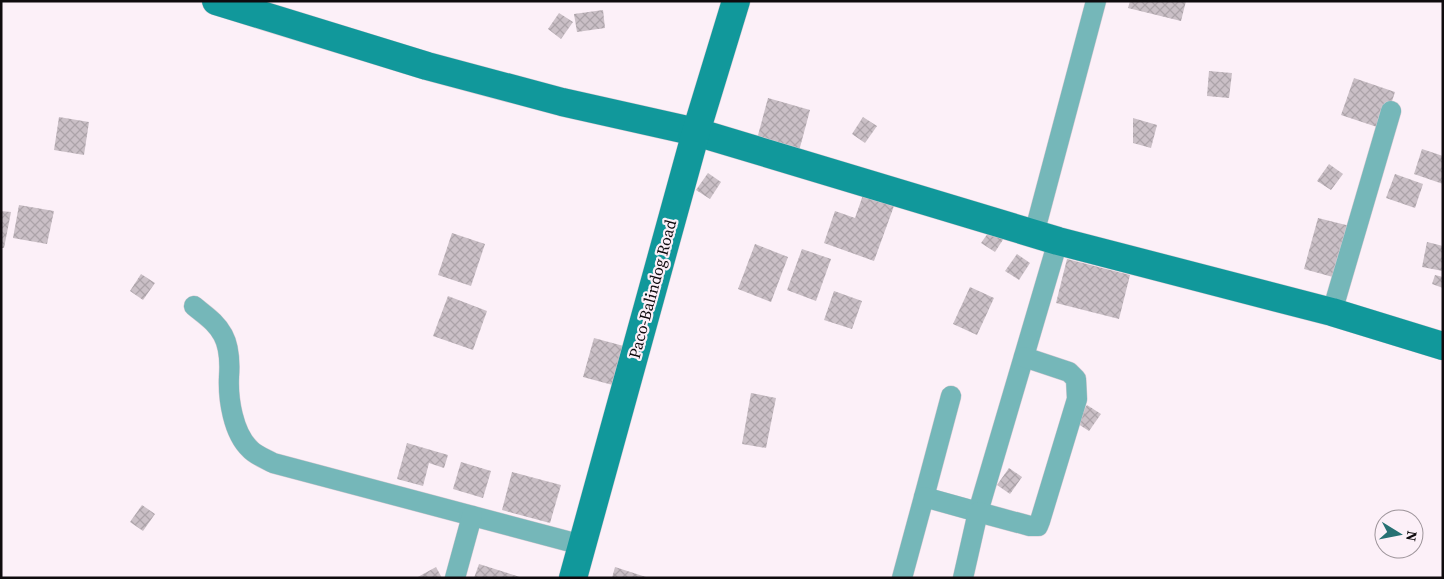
<svg xmlns="http://www.w3.org/2000/svg" width="1444" height="579" viewBox="0 0 1444 579" font-family="'Source Serif 4',serif">
  <defs>
    <pattern id="building-cross-hatch" width="8" height="8" patternUnits="userSpaceOnUse" patternTransform="scale(1.25)"><rect width="8" height="8" fill="#cabfc6"/><path d="M0 0l8 8M0 8l8-8" fill="none" stroke="#aca3a9"/></pattern>
  </defs>
  <rect width="100%" height="100%" fill="#fcf0f8"/>
  <!-- building -->
  <g fill="url(#building-cross-hatch)">
    <path d="M1130 1H1186L1181 21 1128 8Z"/>
    <path d="M603 10 605 28 577 32 574 14Z"/>
    <path d="M559 13 573 22 561 39 548 29Z"/>
    <path d="M1209 71 1232 73 1229 98 1207 96Z"/>
    <path d="M1354 78 1395 92 1383 129 1341 115Z"/>
    <path d="M768 98 810 110 799 151 757 139Z"/>
    <path d="M59 117 89 122 84 155 54 150Z"/>
    <path d="M863 117 877 126 865 143 852 134Z"/>
    <path d="M1133 118 1157 125 1151 148 1133 143Z"/>
    <path d="M1422 149 1443 156V184L1414 174Z"/>
    <path d="M1329 164 1343 174 1331 190 1317 181Z"/>
    <path d="M708 173 721 182 710 199 696 190Z"/>
    <path d="M1395 174 1423 184 1415 208 1386 198Z"/>
    <path d="M863 195 894 206 874 261 824 243 835 211 855 218Z"/>
    <path d="M19 205 54 211 47 244 13 238Z"/>
    <path d="M1 211 11 212 4 248H1Z"/>
    <path d="M1318 218 1354 227 1340 279 1304 269Z"/>
    <path d="M993 226 1006 235 995 252 981 243Z"/>
    <path d="M452 233 485 244 471 286 438 275Z"/>
    <path d="M1427 242 1443 246V271L1422 267Z"/>
    <path d="M755 244 788 257 771 302 738 289Z"/>
    <path d="M802 249 831 259 816 301 787 290Z"/>
    <path d="M1017 254 1030 263 1019 280 1005 271Z"/>
    <path d="M1067 259 1130 275 1119 319 1056 303Z"/>
    <path d="M141 274 155 283 143 300 130 291Z"/>
    <path d="M1435 275 1443 277V288L1432 284Z"/>
    <path d="M970 287 994 298 977 335 953 324Z"/>
    <path d="M834 291 862 301 852 329 824 320Z"/>
    <path d="M448 296 487 311 473 350 433 336Z"/>
    <path d="M594 338 631 348 620 387 583 377Z"/>
    <path d="M751 393 776 398 766 448 742 444Z"/>
    <path d="M1087 405 1101 414 1089 431 1075 422Z"/>
    <path d="M407 443 448 455 444 468 429 463 423 486 397 479Z"/>
    <path d="M461 462 491 471 483 498 453 489Z"/>
    <path d="M1009 468 1022 477 1010 494 997 485Z"/>
    <path d="M512 472 561 485 550 523 502 510Z"/>
    <path d="M142 505 155 514 143 531 130 522Z"/>
    <path d="M479 564 520 577V578H474Z"/>
    <path d="M436 567 442 578H416Z"/>
    <path d="M615 567 646 577V578H612Z"/>
  </g>
  <g fill="none" stroke-linecap="round" stroke-linejoin="round">
    <!-- street casing -->
    <g stroke="#d6cbd3" stroke-width="21">
      <g id="street">
        <path d="M1034 234 1096 1"/>
        <path d="M194 306C206 316 216 322 223 335 230 348 230 363 229 377 228 399 233 433 250 449 255 455 266 459 273 463L582 545"/>
        <path d="M1332 312 1391 111"/>
        <path d="M924 497 951 396"/>
        <path d="M455 578 472 516"/>
        <path d="M902 578 924 497 978 512 1058 241"/>
        <path d="M963 578 978 512 1030 526H1038L1040 521 1077 399 1076 379 1069 372 1024 357"/>
      </g>
    </g>
    <!-- secondary casing -->
    <g stroke="#d6cbd3" stroke-width="29">
      <g id="secondary">
        <path d="M216 1 427 66 562 102 696 132 1058 241 1332 312 1443 346"/>
        <path d="M573 578 696 132 736 1"/>
      </g>
    </g>
    <!-- street -->
    <use href="#street" stroke="#75b7b9" stroke-width="20"/>
    <!-- secondary -->
    <use href="#secondary" stroke="#11989b" stroke-width="28"/>
  </g>
  <g text-anchor="middle" dominant-baseline="central" stroke-width="4.5" stroke-linejoin="round" paint-order="stroke">
    <!-- street labels -->
    <g font-size="16" fill="#0f0b0e" stroke="#fcf0f8">
      <text transform="translate(652 289) rotate(-75)">Paco-Balindog Road</text>
    </g>
  </g>
  <!-- border -->
  <rect width="1444" height="579" fill="none" stroke="#0f0b0e" stroke-width="5"/>
  <!-- north arrow -->
  <g transform="translate(1399 534) rotate(100)"><circle r="24" fill="#fcf0f8" stroke="#9d949a"/>
  <path d="M0-4L9 19L0 12L-9 19Z" fill="#277173"/>
  <text y="-8" font-size="14" font-weight="bold" text-anchor="middle" fill="#0f0b0e">N</text>
  </g>
</svg>
